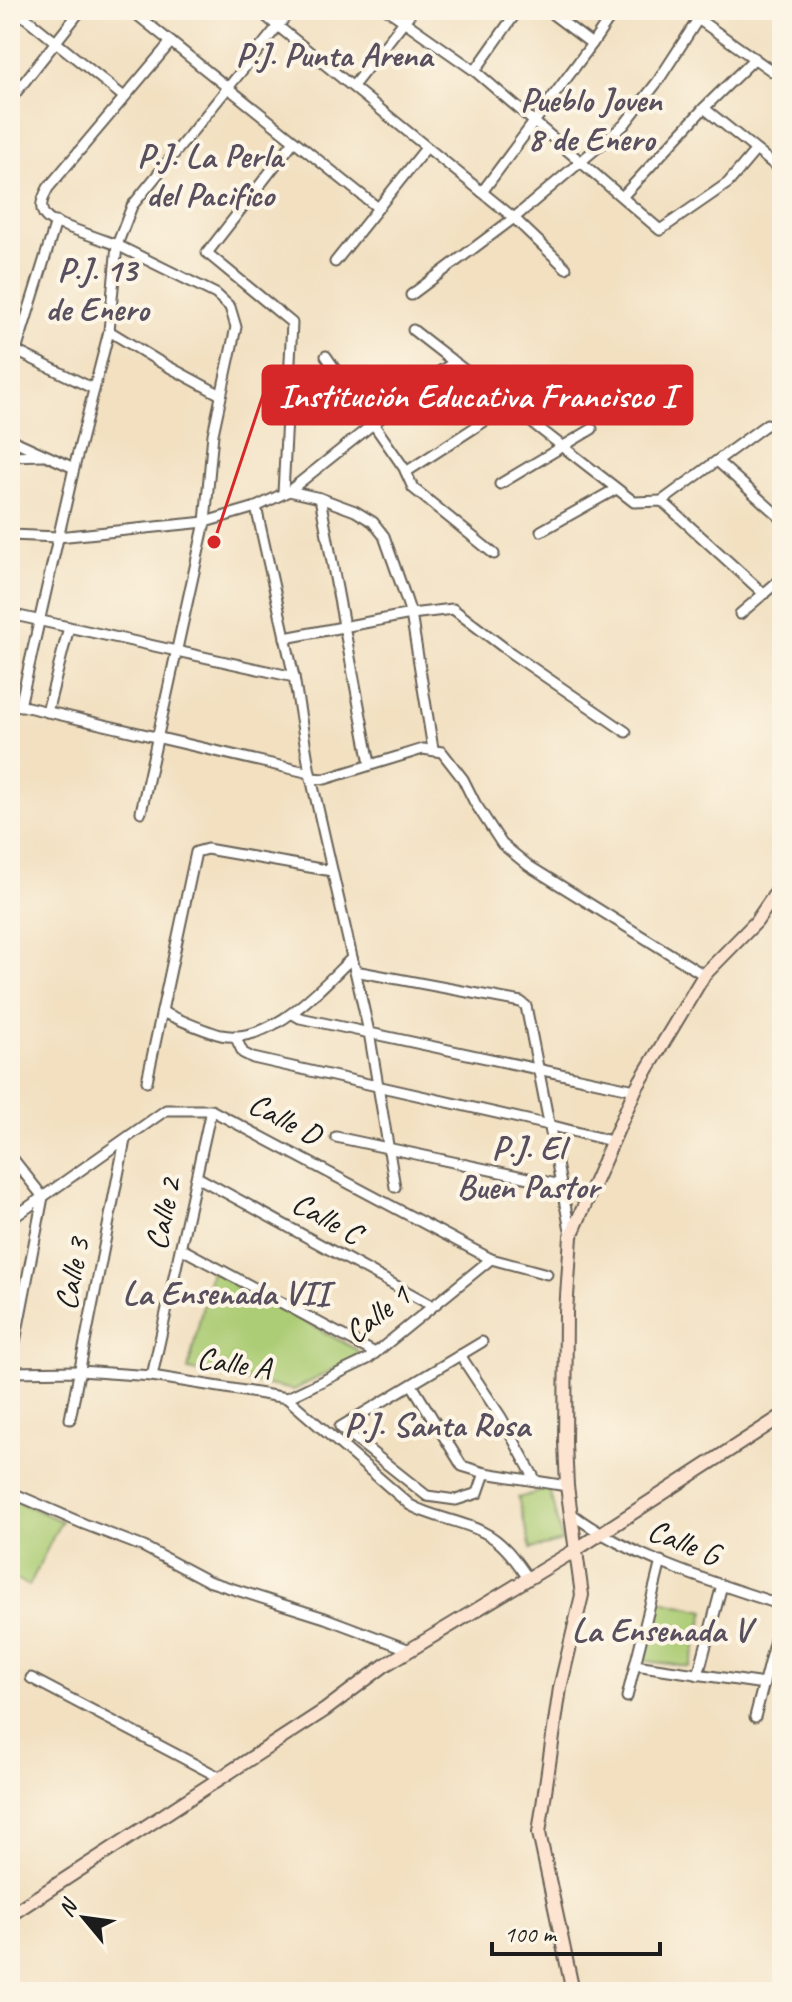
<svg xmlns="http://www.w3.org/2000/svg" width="792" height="2002" viewBox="0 0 792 2002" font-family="Caveat,sans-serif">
  <rect width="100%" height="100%" fill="#fcf5e5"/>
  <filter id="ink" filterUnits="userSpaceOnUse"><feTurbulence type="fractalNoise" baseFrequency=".0125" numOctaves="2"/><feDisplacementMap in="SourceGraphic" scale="16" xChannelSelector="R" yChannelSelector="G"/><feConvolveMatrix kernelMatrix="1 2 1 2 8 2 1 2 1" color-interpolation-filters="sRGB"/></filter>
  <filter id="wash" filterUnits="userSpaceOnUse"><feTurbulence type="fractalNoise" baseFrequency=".006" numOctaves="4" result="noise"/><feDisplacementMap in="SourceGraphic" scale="32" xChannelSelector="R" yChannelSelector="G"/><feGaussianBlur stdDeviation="1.8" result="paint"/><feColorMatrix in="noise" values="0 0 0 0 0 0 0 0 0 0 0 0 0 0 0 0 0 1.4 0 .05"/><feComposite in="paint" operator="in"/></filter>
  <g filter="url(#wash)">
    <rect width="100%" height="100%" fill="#f2e0c1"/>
    <!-- green -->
    <g fill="#accc74" stroke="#647448" stroke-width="2">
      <path d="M211 1270 357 1350 358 1357 294 1390 188 1370Z"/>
      <path d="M549 1489 562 1541 531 1549 518 1498Z"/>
      <path d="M10 1498 61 1521 29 1586 10 1576Z"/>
      <path d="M657 1600 705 1611 690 1667 647 1661 642 1657Z"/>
    </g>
  </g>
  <g filter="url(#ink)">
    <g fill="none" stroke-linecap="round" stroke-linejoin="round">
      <!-- street casing -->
      <g stroke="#676156" stroke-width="13">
        <g id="street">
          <path d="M16 10 124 97"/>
          <path d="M131 10 378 208"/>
          <path d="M258 10 514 218 566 268"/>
          <path d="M388 10 475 71 660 230 728 183 755 151"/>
          <path d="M547 10 592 44"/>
          <path d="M698 19 782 78"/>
          <path d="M475 71 518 10"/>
          <path d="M353 86 413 10"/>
          <path d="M10 100 81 10"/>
          <path d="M704 108 782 171"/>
          <path d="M10 177V193"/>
          <path d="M482 192 592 44 615 10"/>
          <path d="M622 197 704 108 755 58"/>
          <path d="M335 262 426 148"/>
          <path d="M411 295 514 218 624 125 658 81 704 10"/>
          <path d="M413 330 634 502 662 501 764 594"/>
          <path d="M109 331 160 362 221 395"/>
          <path d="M10 348 94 389"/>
          <path d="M16 351 56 222"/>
          <path d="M326 356 404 468 413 488 494 554"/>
          <path d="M10 439 74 468"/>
          <path d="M10 456 43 455"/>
          <path d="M717 461 782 519"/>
          <path d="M406 472 539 386"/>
          <path d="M500 484 592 429"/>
          <path d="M289 491 402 401 416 386 455 362"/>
          <path d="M283 493 292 323 207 253 294 141"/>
          <path d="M320 498 370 764"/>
          <path d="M662 501 767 424 782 431"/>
          <path d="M256 507 294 677 310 773 369 1032 395 1187"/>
          <path d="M541 531 616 489"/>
          <path d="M10 535 58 537 205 522 256 507 289 491 320 498 355 511 373 522 384 536 402 587 411 614 433 749"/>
          <path d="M10 614 294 677"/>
          <path d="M740 614 782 578"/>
          <path d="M285 638 411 614 453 609 511 653 626 732"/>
          <path d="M10 703 310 773"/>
          <path d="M20 706 74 468 109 331 117 245 132 206 291 10"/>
          <path d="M47 712 69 627"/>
          <path d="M311 778 325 779 423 749 442 752 463 779 475 803 502 844 529 866 704 975"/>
          <path d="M141 812 205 522 213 434 236 327 230 307 216 294 117 245 51 221C37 212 41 201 48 188L171 42"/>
          <path d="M355 971 521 1002 526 1006 571 1235"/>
          <path d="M162 1012C181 1020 201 1030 221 1035 272 1045 319 989 352 958"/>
          <path d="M293 1014 300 1018 635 1090"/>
          <path d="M235 1036 243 1053 253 1058 549 1125 611 1141"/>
          <path d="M147 1081 196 852 207 849 332 871"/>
          <path d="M336 1137 561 1185"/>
          <path d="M10 1155 43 1197 10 1368"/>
          <path d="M197 1177 431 1305"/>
          <path d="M10 1220 166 1110H211L491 1259 547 1274"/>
          <path d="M182 1249 375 1353"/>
          <path d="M482 1342 340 1427 427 1496 456 1500 478 1493 485 1473"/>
          <path d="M460 1355 501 1417 536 1481"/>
          <path d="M10 1372 80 1371 152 1376 287 1398 410 1505C433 1518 460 1520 483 1532 504 1542 516 1561 528 1578"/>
          <path d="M152 1376 211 1110"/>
          <path d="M412 1385 462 1466 485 1473 567 1486"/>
          <path d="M287 1398 368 1359 491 1259"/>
          <path d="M70 1419 125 1140"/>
          <path d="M10 1492 84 1524 144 1547 208 1581 325 1618 410 1650"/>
          <path d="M572 1514C629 1557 714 1583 782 1605"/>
          <path d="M635 1665 764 1684"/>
          <path d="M698 1675 722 1585"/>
          <path d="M31 1678 219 1777"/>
          <path d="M627 1697 661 1561"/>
          <path d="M755 1717 782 1613"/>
        </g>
      </g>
      <!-- secondary casing -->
      <g stroke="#676156" stroke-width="16">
        <g id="secondary">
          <path d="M10 1915 325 1710 385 1665 577 1549 782 1416"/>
          <path d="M573 1992 539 1833 560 1688 582 1595 567 1486 565 1443 566 1312 571 1236 635 1090 704 975 756 922 782 884"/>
        </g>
      </g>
      <!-- street -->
      <use href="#street" stroke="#fff" stroke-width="9"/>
      <!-- secondary -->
      <use href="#secondary" stroke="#fde4d0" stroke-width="12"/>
    </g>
  </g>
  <g text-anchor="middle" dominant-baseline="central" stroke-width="8" stroke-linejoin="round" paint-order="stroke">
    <!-- street labels -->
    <g font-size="32" fill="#1c1c1c" stroke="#fcf5e5">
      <text transform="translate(285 1119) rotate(28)">Calle D</text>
      <text transform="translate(163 1214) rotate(-78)">Calle 2</text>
      <text transform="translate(327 1218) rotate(29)">Calle C</text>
      <text transform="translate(72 1274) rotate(-79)">Calle 3</text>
      <text transform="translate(377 1314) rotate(-38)">Calle 1</text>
      <text transform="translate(234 1363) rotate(9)">Calle A</text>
      <text transform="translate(684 1542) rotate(22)">Calle G</text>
    </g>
    <!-- neighbourhood labels -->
    <g font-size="34" font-weight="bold" fill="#584f5f" stroke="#fcf5e5">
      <text x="334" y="54">P.J. Punta Arena</text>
      <text x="591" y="99">Pueblo Joven<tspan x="591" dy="39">8 de Enero</tspan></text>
      <text x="210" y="155">P.J. La Perla<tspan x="210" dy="39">del Pacifico</tspan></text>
      <text x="97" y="269">P.J. 13<tspan x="97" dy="39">de Enero</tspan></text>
      <text x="528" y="1147">P.J. El<tspan x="528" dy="39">Buen Pastor</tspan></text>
      <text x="226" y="1292">La Ensenada VII</text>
      <text x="437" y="1424">P.J. Santa Rosa</text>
      <text x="661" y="1629">La Ensenada V</text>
    </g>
  </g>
  <!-- callouts -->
  <path fill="none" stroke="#d62828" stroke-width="3" d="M214 542L263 395"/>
  <circle fill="#d62828" stroke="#fcf5e5" stroke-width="3" cx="214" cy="542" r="8"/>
  <rect fill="#d62828" stroke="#d62828" stroke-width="3" x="263" y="366" width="429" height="58" rx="8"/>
  <g font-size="34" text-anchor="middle" font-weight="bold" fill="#fff">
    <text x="477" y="407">Institución Educativa Francisco I</text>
  </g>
  <!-- margin -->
  <rect width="792" height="2002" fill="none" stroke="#fcf5e5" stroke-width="40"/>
  <!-- north arrow -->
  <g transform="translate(84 1918) rotate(299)" stroke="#fcf5e5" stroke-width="6" paint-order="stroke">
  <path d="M0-6L14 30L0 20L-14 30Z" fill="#1c1c1c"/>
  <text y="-12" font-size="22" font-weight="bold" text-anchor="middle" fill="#1c1c1c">N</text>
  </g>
  <!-- scale -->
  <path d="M492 1942v12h168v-12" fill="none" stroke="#1c1c1c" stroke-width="4"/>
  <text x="504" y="1942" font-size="24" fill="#1c1c1c" stroke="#fcf5e5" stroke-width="6" paint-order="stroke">100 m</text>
</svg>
